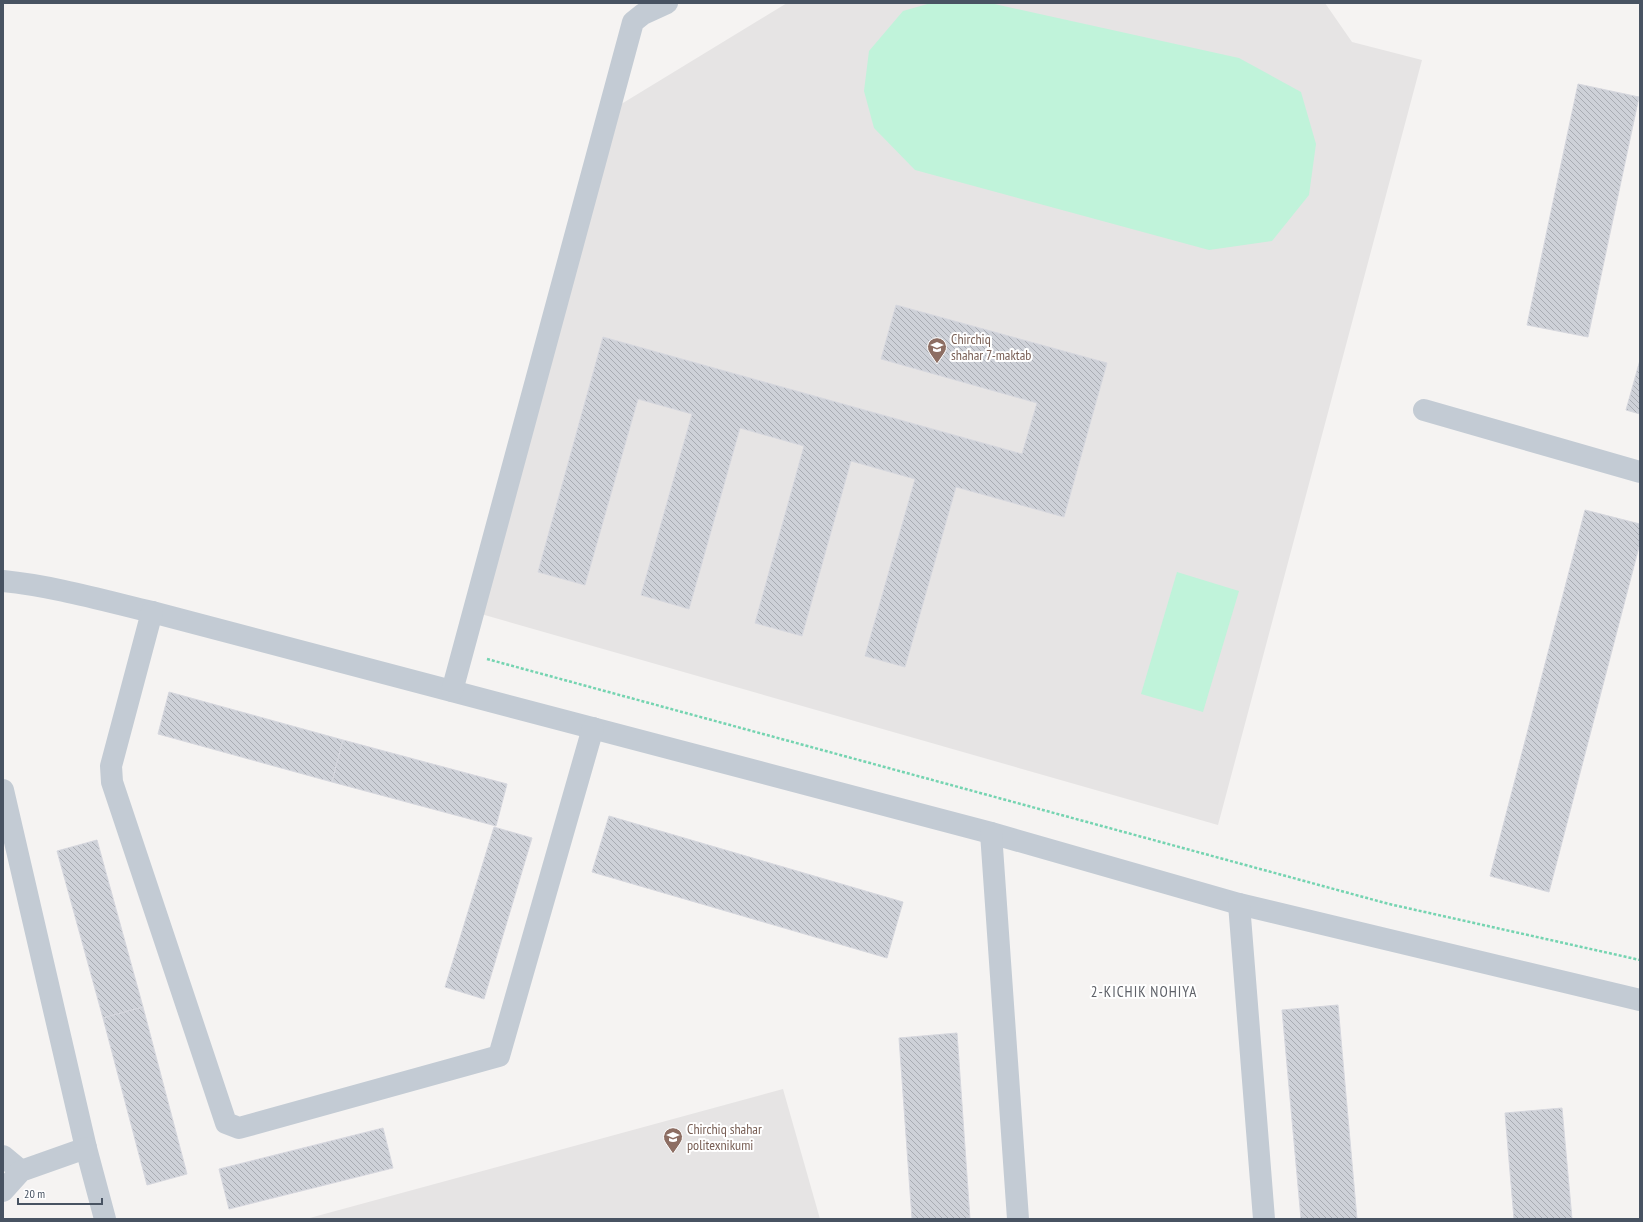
<svg xmlns="http://www.w3.org/2000/svg" width="1643" height="1222" viewBox="0 0 1643 1222" font-family="'PT Sans Narrow',sans-serif">
  <defs>
    <pattern id="building-back-hatch" width="6" height="6" patternUnits="userSpaceOnUse"><rect width="6" height="6" fill="#ced1d8"/><path d="M-1 5l2 2M0 0l6 6M5-1l2 2" fill="none" stroke="#a9acb3"/></pattern>
  </defs>
  <rect width="100%" height="100%" fill="#f5f3f2"/>
  <!-- education -->
  <g fill="#e6e4e4">
    <path d="M787 3H1325L1352 42 1422 60 1218 825 467 610 600 117Z"/>
    <path d="M783 1089 820 1219H306Z"/>
  </g>
  <!-- grass -->
  <g fill="#c0f3da">
    <path d="M931 3H990L1239 58 1301 92 1316 144 1309 195 1272 241 1209 250 915 170 874 128 864 91 869 51 903 11Z"/>
    <path d="M1177 572 1239 591 1203 712 1141 694Z"/>
  </g>
  <!-- building -->
  <g fill="url(#building-back-hatch)" stroke="#d6d7de">
    <path d="M1578 84 1639 97 1588 337 1527 325Z"/>
    <path d="M896 305 1107 363 1064 517 956 487 905 667 865 656 915 479 851 461 802 636 755 623 804 446 740 428 689 609 641 595 692 414 638 399 585 585 538 572 603 337 1022 454 1037 403 881 359Z"/>
    <path d="M1640 360V414L1626 410Z"/>
    <path d="M1585 510 1640 524V543L1549 892 1490 876Z"/>
    <path d="M169 692 343 740 332 782 158 734Z"/>
    <path d="M343 740 507 784 496 826 332 782Z"/>
    <path d="M609 816 903 902 887 958 592 872Z"/>
    <path d="M494 827 532 838 484 999 445 987Z"/>
    <path d="M97 840 143 1007 103 1018 57 851Z"/>
    <path d="M1338 1005 1357 1219H1301L1282 1010Z"/>
    <path d="M143 1007 187 1174 147 1185 103 1018Z"/>
    <path d="M957 1033 970 1219H912L899 1038Z"/>
    <path d="M1562 1108 1572 1219H1514L1505 1113Z"/>
    <path d="M383 1128 393 1168 229 1209 219 1169Z"/>
  </g>
  <g fill="none" stroke-linecap="round" stroke-linejoin="round">
    <!-- path -->
    <path stroke="#75d4b1" stroke-width="2.5" stroke-dasharray="3 2" stroke-linecap="butt" d="M487 659 1389 904 1640 960"/>
    <!-- minor -->
    <g stroke="#c3cbd4" stroke-width="22">
      <path d="M1424 410 1640 472"/>
      <path d="M3 581C53 586 102 600 152 612L991 833 1239 904 1640 1000"/>
      <path d="M152 612 111 766 112 782 226 1123 239 1128 499 1056 593 728"/>
      <path d="M452 691 633 22 643 14 667 3"/>
      <path d="M3 790 86 1148 105 1219"/>
      <path d="M991 833 1018 1219"/>
      <path d="M1239 904 1264 1219"/>
      <path d="M3 1156 21 1171"/>
      <path d="M3 1191 21 1171 86 1148"/>
    </g>
  </g>
  <!-- icons -->
  <defs>
    <g id="school-pin" transform="scale(1)"><path d="M0 17L-7.5 6A9.5 9.5 0 1 1 7.5 6Z" fill="#8d6e63" stroke="#fff"/><path d="M0-5L7-2L0 1L-7-2ZM-4 1L0 2.5L4 1V4Q0 6-4 4Z" fill="#fff"/></g>
    <g id="university-pin" transform="scale(1)"><path d="M0 17L-7.5 6A9.5 9.5 0 1 1 7.5 6Z" fill="#8d6e63" stroke="#fff"/><path d="M0-5L7-2L0 1L-7-2ZM-4 1L0 2.5L4 1V4Q0 6-4 4Z" fill="#fff"/></g>
  </defs>
  <g fill-rule="evenodd">
    <use href="#school-pin" x="937" y="347"/>
    <use href="#university-pin" x="673" y="1137"/>
  </g>
  <g text-anchor="middle" dominant-baseline="central" stroke-width="4" stroke-linejoin="round" paint-order="stroke">
    <!-- education labels -->
    <g font-size="14" fill="#785e54" stroke="#fff" text-anchor="start">
      <text x="951" y="339">Chirchiq<tspan x="951" dy="16">shahar 7-maktab</tspan></text>
      <text x="687" y="1129">Chirchiq shahar<tspan x="687" dy="16">politexnikumi</tspan></text>
    </g>
    <!-- neighbourhood labels -->
    <g font-size="15" letter-spacing="1" fill="#5e6168" stroke="#fff">
      <text x="1144" y="991">2-KICHIK NOHIYA</text>
    </g>
  </g>
  <!-- border -->
  <rect width="1643" height="1222" fill="none" stroke="#485362" stroke-width="8"/>
  <!-- scale -->
  <path d="M18 1198v6h84v-6" fill="none" stroke="#485362" stroke-width="2"/>
  <text x="24" y="1198" font-size="12" fill="#485362" stroke="#ffffff" stroke-width="3" paint-order="stroke">20 m</text>
</svg>
